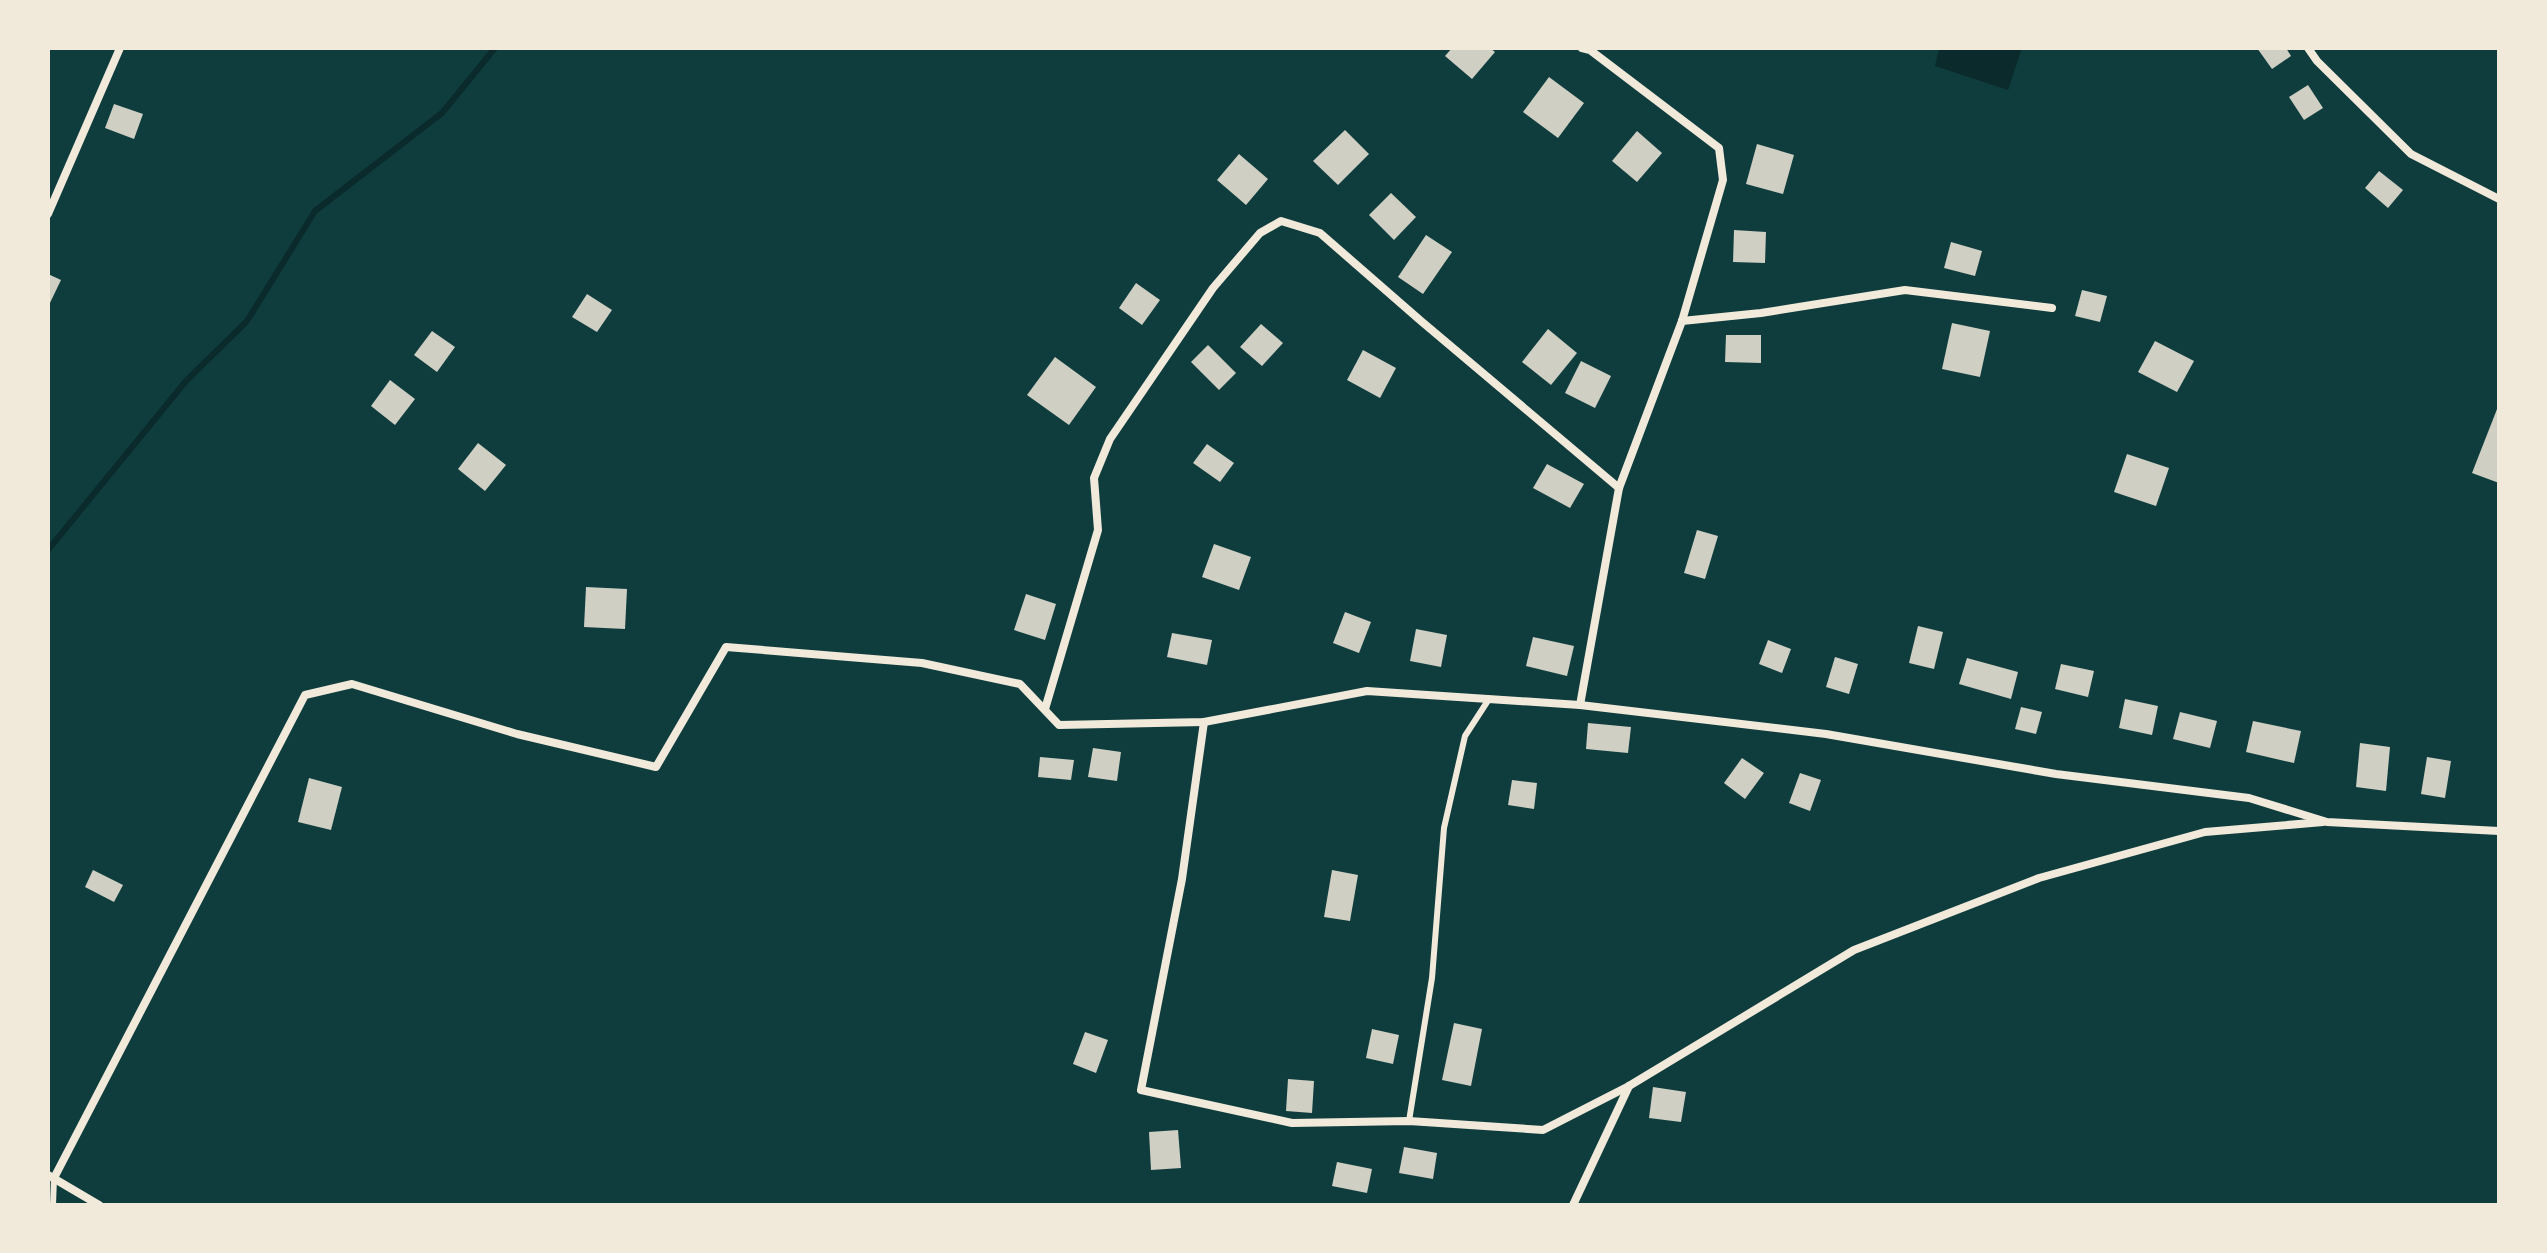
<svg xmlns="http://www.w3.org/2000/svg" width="2547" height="1253" viewBox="0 0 2547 1253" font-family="'DejaVu Sans',sans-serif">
  <rect width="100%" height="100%" fill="#0f3d3e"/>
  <!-- water -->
  <path fill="#0a2a2b" d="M1939 48H2022L2008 90 1935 66Z"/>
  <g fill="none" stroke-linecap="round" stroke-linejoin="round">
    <!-- stream -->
    <path stroke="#0a2a2b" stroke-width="6" d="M48 550 186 381 247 321 315 211 442 113 495 48"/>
  </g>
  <!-- building -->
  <g fill="#cfcfc3">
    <path d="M1452 48H1490L1495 52 1472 79 1445 56Z"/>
    <path d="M2257 48H2286L2291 56 2272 69Z"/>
    <path d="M1549 77 1584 103 1558 138 1523 112Z"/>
    <path d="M2308 85 2323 108 2304 120 2289 97Z"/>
    <path d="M114 104 143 114 134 139 105 128Z"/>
    <path d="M1345 130 1369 154 1338 185 1313 161Z"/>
    <path d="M1637 131 1662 153 1637 182 1612 161Z"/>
    <path d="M1757 144 1794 155 1783 194 1746 184Z"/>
    <path d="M1239 154 1268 179 1246 205 1217 180Z"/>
    <path d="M2379 171 2403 190 2388 208 2365 188Z"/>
    <path d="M1391 193 1416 217 1394 240 1369 215Z"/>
    <path d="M1734 230 1766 232 1765 263 1733 262Z"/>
    <path d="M1426 235 1452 252 1423 294 1398 277Z"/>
    <path d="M1951 242 1982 251 1975 276 1944 268Z"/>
    <path d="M48 274 61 280 48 307Z"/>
    <path d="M1136 283 1160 300 1142 325 1119 308Z"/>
    <path d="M2082 290 2107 296 2100 322 2075 316Z"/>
    <path d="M587 294 612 310 597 332 572 317Z"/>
    <path d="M1952 323 1990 331 1980 377 1942 369Z"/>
    <path d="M1261 324 1283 343 1262 366 1240 347Z"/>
    <path d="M1548 329 1577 353 1551 385 1522 362Z"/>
    <path d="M432 331 455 347 437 372 414 355Z"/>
    <path d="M1726 335H1761V363L1725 362Z"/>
    <path d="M2155 341 2194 361 2177 392 2138 372Z"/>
    <path d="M1208 345 1236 373 1219 390 1191 362Z"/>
    <path d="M1363 350 1396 368 1380 398 1347 380Z"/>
    <path d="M1055 357 1096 387 1069 425 1027 395Z"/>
    <path d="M1581 361 1611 376 1595 408 1565 393Z"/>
    <path d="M390 380 415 399 395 425 371 406Z"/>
    <path d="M2499 404V483L2472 473Z"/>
    <path d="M478 443 506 465 485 491 458 469Z"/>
    <path d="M1207 444 1234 463 1220 482 1193 463Z"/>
    <path d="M2127 454 2169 468 2156 506 2114 492Z"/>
    <path d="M1547 464 1584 484 1570 508 1533 488Z"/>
    <path d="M1697 530 1718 536 1705 579 1684 573Z"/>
    <path d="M1214 544 1251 557 1239 590 1202 577Z"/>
    <path d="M586 587 627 589 625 629 584 627Z"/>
    <path d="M1026 594 1056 604 1045 640 1014 630Z"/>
    <path d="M1345 612 1371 622 1359 653 1333 643Z"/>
    <path d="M1918 626 1943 632 1934 669 1909 663Z"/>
    <path d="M1416 629 1447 635 1441 667 1410 661Z"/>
    <path d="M1172 633 1212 640 1207 665 1167 657Z"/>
    <path d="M1533 637 1574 646 1567 676 1526 666Z"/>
    <path d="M1768 640 1791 649 1782 673 1759 664Z"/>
    <path d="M1835 657 1858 664 1849 694 1826 687Z"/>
    <path d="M1967 658 2018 672 2011 699 1959 684Z"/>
    <path d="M2061 664 2094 671 2088 697 2055 689Z"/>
    <path d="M2125 699 2158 706 2152 735 2119 728Z"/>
    <path d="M2021 707 2042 712 2036 734 2015 729Z"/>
    <path d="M2180 712 2217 721 2210 748 2173 739Z"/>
    <path d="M2253 721 2301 731 2294 763 2246 752Z"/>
    <path d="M1588 723 1631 727 1628 753 1586 749Z"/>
    <path d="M2360 743 2390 747 2386 791 2356 787Z"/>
    <path d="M1093 748 1121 752 1117 781 1088 777Z"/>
    <path d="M1040 757 1074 760 1071 780 1038 777Z"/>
    <path d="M2427 757 2451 761 2445 798 2421 794Z"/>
    <path d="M1742 758 1764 773 1745 799 1724 783Z"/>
    <path d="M1800 773 1821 780 1810 811 1789 803Z"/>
    <path d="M309 778 342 787 331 830 298 822Z"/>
    <path d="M1512 780 1537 783 1534 809 1508 805Z"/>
    <path d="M93 870 123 885 114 902 85 887Z"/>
    <path d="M1332 870 1358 875 1350 921 1324 917Z"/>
    <path d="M1454 1023 1482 1029 1471 1086 1442 1080Z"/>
    <path d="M1372 1029 1399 1035 1393 1064 1366 1058Z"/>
    <path d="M1085 1032 1108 1040 1096 1073 1073 1064Z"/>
    <path d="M1288 1079 1314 1081 1312 1113 1286 1111Z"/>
    <path d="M1653 1087 1686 1092 1681 1122 1649 1118Z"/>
    <path d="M1178 1130 1181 1168 1151 1170 1149 1132Z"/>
    <path d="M1404 1147 1437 1153 1433 1179 1399 1173Z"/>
    <path d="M1337 1162 1372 1169 1367 1193 1332 1186Z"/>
  </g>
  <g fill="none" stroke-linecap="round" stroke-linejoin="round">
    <!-- service -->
    <g stroke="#f1e9da" stroke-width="6">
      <path d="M1409 1121 1432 978 1444 828 1465 736 1489 699"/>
      <path d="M53 1205 54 1178"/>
    </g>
    <!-- minor -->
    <g stroke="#f1e9da" stroke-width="8">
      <path d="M2308 48 2317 61 2411 154 2499 199"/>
      <path d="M48 214 120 48"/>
      <path d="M1682 321 1761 313 1905 290 2052 308"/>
      <path d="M1580 705 1619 488 1682 321 1723 180 1719 148 1590 50 1582 48"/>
      <path d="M1045 709 1098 530 1094 478 1110 439 1213 288 1260 233 1281 221 1320 233 1421 321 1619 488"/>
      <path d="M1204 722 1182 879 1141 1090 1292 1123 1409 1121 1543 1130 1629 1086 1854 950 2039 878 2205 832 2323 822"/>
      <path d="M48 1175 99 1205"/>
      <path d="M54 1178 305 695 352 684 517 734 656 767 726 647 922 663 1020 684 1059 725 1204 722 1367 691 1580 705 1826 734 2056 774 2249 798 2327 822 2499 831"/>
      <path d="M1573 1205 1629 1086"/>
    </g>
  </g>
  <!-- border -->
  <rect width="2547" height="1253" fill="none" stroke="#f1e9da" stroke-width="100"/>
</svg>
